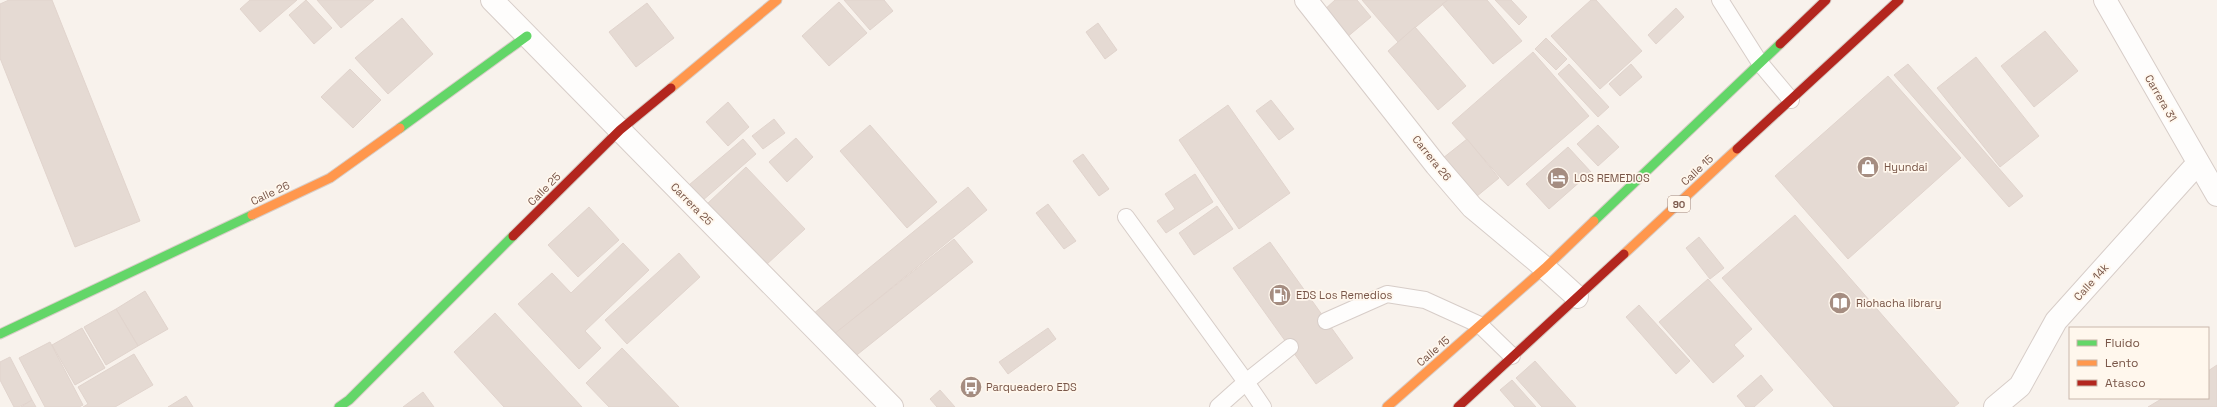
<svg xmlns="http://www.w3.org/2000/svg" width="2217" height="407" viewBox="0 0 2217 407" font-family="'Space Grotesk',sans-serif">
  <rect width="100%" height="100%" fill="#f8f2ec"/>
  <!-- building -->
  <g fill="#e5dad3" stroke="#e1d4cd">
    <path d="M9 0H52L140 221 75 247 0 58V4Z"/>
    <path d="M250 0H297L260 32 240 9Z"/>
    <path d="M306 0 332 28 314 44 289 15Z"/>
    <path d="M317 0H374L341 28Z"/>
    <path d="M844 0H884L893 11 870 30Z"/>
    <path d="M1335 0H1357L1371 17 1346 38 1323 11Z"/>
    <path d="M1362 0H1448L1398 42Z"/>
    <path d="M1448 0H1487L1522 41 1493 64 1442 4Z"/>
    <path d="M1495 0H1511L1527 17 1519 25Z"/>
    <path d="M1591 0H1596L1642 51 1600 89 1551 36Z"/>
    <path d="M839 2 867 33 829 66 802 36Z"/>
    <path d="M647 3 674 38 636 67 609 32Z"/>
    <path d="M1676 8 1684 17 1656 44 1648 35Z"/>
    <path d="M402 18 433 54 388 94 355 58Z"/>
    <path d="M1098 23 1117 50 1105 59 1086 32Z"/>
    <path d="M1415 27 1466 86 1438 110 1388 51Z"/>
    <path d="M2045 31 2078 71 2034 107 2001 66Z"/>
    <path d="M1546 38 1567 59 1556 70 1535 49Z"/>
    <path d="M1533 52 1589 116 1508 186 1452 123Z"/>
    <path d="M1976 57 2039 136 2000 167 1937 88Z"/>
    <path d="M1569 64 1609 107 1598 117 1558 74Z"/>
    <path d="M1631 64 1642 77 1620 96 1609 84Z"/>
    <path d="M1908 64 2023 196 2009 207 1894 75Z"/>
    <path d="M350 69 381 100 353 128 321 97Z"/>
    <path d="M1888 76 1961 158 1848 259 1775 176Z"/>
    <path d="M1271 100 1294 129 1279 140 1256 111Z"/>
    <path d="M728 102 749 127 728 146 706 122Z"/>
    <path d="M1228 105 1290 193 1239 229 1179 140Z"/>
    <path d="M774 119 785 133 763 149 752 136Z"/>
    <path d="M870 125 937 202 907 228 840 151Z"/>
    <path d="M1598 125 1619 147 1598 166 1577 144Z"/>
    <path d="M796 138 813 157 787 182 769 162Z"/>
    <path d="M743 139 756 154 702 201 689 185Z"/>
    <path d="M1467 139 1499 178 1471 201 1438 162Z"/>
    <path d="M1568 147 1591 172 1549 209 1526 184Z"/>
    <path d="M1083 154 1109 189 1099 196 1073 161Z"/>
    <path d="M746 167 805 229 766 265 707 204Z"/>
    <path d="M1195 174 1213 202 1166 233 1157 221 1175 209 1165 194Z"/>
    <path d="M968 187 987 210 831 337 813 314Z"/>
    <path d="M1048 204 1076 241 1064 249 1036 213Z"/>
    <path d="M1217 206 1233 229 1194 255 1179 233Z"/>
    <path d="M589 207 619 240 578 277 548 245Z"/>
    <path d="M1795 215 1959 403 1954 407H1834L1722 278Z"/>
    <path d="M1699 237 1724 268 1710 279 1686 248Z"/>
    <path d="M954 239 973 262 853 358 834 334Z"/>
    <path d="M1270 242 1353 358 1316 384 1233 268Z"/>
    <path d="M623 243 649 270 585 331 601 348 579 369 518 304 552 273 571 293Z"/>
    <path d="M679 253 700 277 627 344 605 320Z"/>
    <path d="M1708 279 1752 329 1734 345 1744 356 1713 383 1659 322Z"/>
    <path d="M145 291 168 329 138 346 116 309Z"/>
    <path d="M1639 305 1690 361 1676 374 1626 317Z"/>
    <path d="M116 309 138 346 106 365 84 327Z"/>
    <path d="M495 313 582 407H504L454 352Z"/>
    <path d="M82 328 105 368 75 385 52 345Z"/>
    <path d="M1048 328 1056 339 1008 374 999 362Z"/>
    <path d="M50 342 83 405 79 407H45L19 358Z"/>
    <path d="M622 348 679 407H609L586 383Z"/>
    <path d="M134 354 153 385 115 407H83L88 404 78 387Z"/>
    <path d="M10 357 32 400 19 407H14L0 380V362Z"/>
    <path d="M1535 361 1576 407H1542L1516 378Z"/>
    <path d="M2217 365V407H2148L2163 398H2208V371Z"/>
    <path d="M1761 375 1773 390 1754 407H1746L1737 396Z"/>
    <path d="M1512 380 1536 407H1515L1500 390Z"/>
    <path d="M940 390 955 407H937L930 399Z"/>
    <path d="M423 392 434 407H403Z"/>
    <path d="M186 396 193 407H168Z"/>
    <path d="M32 400 36 407H21Z"/>
  </g>
  <g fill="none" stroke-linecap="round" stroke-linejoin="round">
    <!-- lane casing -->
    <g stroke="#d7cdc8" stroke-width="18">
      <g id="lane">
        <path d="M1720 0 1760 63 1791 100"/>
        <path d="M1126 217 1246 382 1218 407"/>
        <path d="M1326 321 1387 294 1425 300 1480 325 1512 356"/>
        <path d="M1263 407 1246 382 1290 347"/>
      </g>
    </g>
    <!-- street casing -->
    <g stroke="#d7cdc8" stroke-width="24">
      <g id="street">
        <path d="M492 0 892 407"/>
        <path d="M1306 0 1436 165 1472 207 1545 268 1577 297"/>
        <path d="M2105 0 2217 195"/>
        <path d="M1995 407 2020 386 2056 321 2198 163"/>
      </g>
    </g>
    <!-- fast casing -->
    <g stroke="#d8cdc7" stroke-width="11">
      <g id="fast">
        <path d="M400 128 527 36"/>
        <path d="M1594 221 1780 44"/>
        <path d="M0 334 252 215"/>
        <path d="M339 407 349 400 513 236"/>
      </g>
    </g>
    <!-- slow casing -->
    <g stroke="#d8cdc7" stroke-width="11">
      <g id="slow">
        <path d="M671 88 777 0"/>
        <path d="M252 215 330 178 400 128"/>
        <path d="M1624 254 1737 149"/>
        <path d="M1387 407 1545 268 1594 221"/>
      </g>
    </g>
    <!-- jam casing -->
    <g stroke="#d8cdc7" stroke-width="11">
      <g id="jam">
        <path d="M1780 44 1826 0"/>
        <path d="M1737 149 1899 0"/>
        <path d="M513 236 620 130 671 88"/>
        <path d="M1458 407 1624 254"/>
      </g>
    </g>
    <!-- lane -->
    <use href="#lane" stroke="#fefdfc" stroke-width="16"/>
    <!-- street -->
    <use href="#street" stroke="#fefdfc" stroke-width="22"/>
    <!-- fast -->
    <use href="#fast" stroke="#63d668" stroke-width="9"/>
    <!-- slow -->
    <use href="#slow" stroke="#ff974d" stroke-width="9"/>
    <!-- jam -->
    <use href="#jam" stroke="#b3261e" stroke-width="9"/>
  </g>
  <!-- icons -->
  <defs>
    <g id="shop-disc" transform="scale(1.15)"><circle r="9.5" fill="#a58d81" stroke="#fff7ed"/><path d="M-5-2.5h2.3a2.7 3.5 0 0 1 5.4 0H5L5.5 6h-11ZM-1.5-2.5h3a1.5 2.3 0 0 0-3 0Z" fill="#fff"/></g>
    <g id="hotel-disc" transform="scale(1.15)"><circle r="9.5" fill="#a58d81" stroke="#fff7ed"/><path d="M-6-4.5h1.5V1H6V5H4.5V3h-9V5H-6ZM-4 0a1.8 1.8 0 1 1 3.6 0ZM.5 0V-2.5h3Q6-2.5 6 0Z" fill="#fff"/></g>
    <g id="fuel-disc" transform="scale(1.15)"><circle r="9.5" fill="#a58d81" stroke="#fff7ed"/><path d="M-5.5-6h7V0h2V4h1.3V-2.5L3-4.5l.8-.8L6-3V5H2.5V1h-1V6h-7ZM-4.2-4.7v3.2H.2V-4.7Z" fill="#fff"/></g>
    <g id="library-disc" transform="scale(1.15)"><circle r="9.5" fill="#a58d81" stroke="#fff7ed"/><path d="M-6-4Q-3-5.5-.7-3.5V5Q-3 3-6 4ZM6-4Q3-5.5 .7-3.5V5Q3 3 6 4Z" fill="#fff"/></g>
    <g id="bus-disc" transform="scale(1.15)"><circle r="9.5" fill="#a58d81" stroke="#fff7ed"/><path d="M-5-6H5V4H4V6H2V4H-2V6H-4V4H-5ZM-3.5-4V0h7V-4ZM-3.5 1.2v1.5H-2V1.2ZM2 1.2v1.5H3.5V1.2Z" fill="#fff"/></g>
  </defs>
  <g fill-rule="evenodd">
    <use href="#shop-disc" x="1868" y="167"/>
    <use href="#hotel-disc" x="1558" y="178"/>
    <use href="#fuel-disc" x="1280" y="295"/>
    <use href="#library-disc" x="1840" y="303"/>
    <use href="#bus-disc" x="971" y="387"/>
  </g>
  <g text-anchor="middle" dominant-baseline="central" stroke-width="3.5" stroke-linejoin="round" paint-order="stroke">
    <!-- shield labels -->
    <rect fill="#fff7ed" stroke="#a1867a" stroke-width="1" x="1668" y="196" width="22" height="16" rx="3"/>
    <g font-size="10" font-weight="bold" fill="#795648">
      <text x="1679" y="204">90</text>
    </g>
    <!-- street labels -->
    <g font-size="11" fill="#795648" stroke="#fff7ed">
      <text transform="translate(2161 98) rotate(60)">Carrera 31</text>
      <text transform="translate(1432 158) rotate(51)">Carrera 26</text>
      <text transform="translate(1697 170) rotate(-43)">Calle 15</text>
      <text transform="translate(544 189) rotate(-45)">Calle 25</text>
      <text transform="translate(270 193) rotate(-25)">Calle 26</text>
      <text transform="translate(692 204) rotate(45)">Carrera 25</text>
      <text transform="translate(2091 282) rotate(-48)">Calle 14k</text>
      <text transform="translate(1433 351) rotate(-41)">Calle 15</text>
    </g>
    <!-- poi labels -->
    <g font-size="11" fill="#795648" stroke="#fff7ed" text-anchor="start">
      <text x="1884" y="167">Hyundai</text>
      <text x="1574" y="178">LOS REMEDIOS</text>
      <text x="1296" y="295">EDS Los Remedios</text>
      <text x="1856" y="303">Riohacha library</text>
      <text x="986" y="387">Parqueadero EDS</text>
    </g>
  </g>
  <!-- legend -->
  <rect x="2069" y="327" width="140" height="72" fill="#fff7ed" stroke="#c9b7ab"/>
  <rect x="2077" y="340" width="20" height="6" fill="#63d668" stroke="#c9b7ab"/>
  <text x="2105" y="347" font-size="12" fill="#795648">Fluido</text>
  <rect x="2077" y="360" width="20" height="6" fill="#ff974d" stroke="#c9b7ab"/>
  <text x="2105" y="367" font-size="12" fill="#795648">Lento</text>
  <rect x="2077" y="380" width="20" height="6" fill="#b3261e" stroke="#c9b7ab"/>
  <text x="2105" y="387" font-size="12" fill="#795648">Atasco</text>
</svg>
